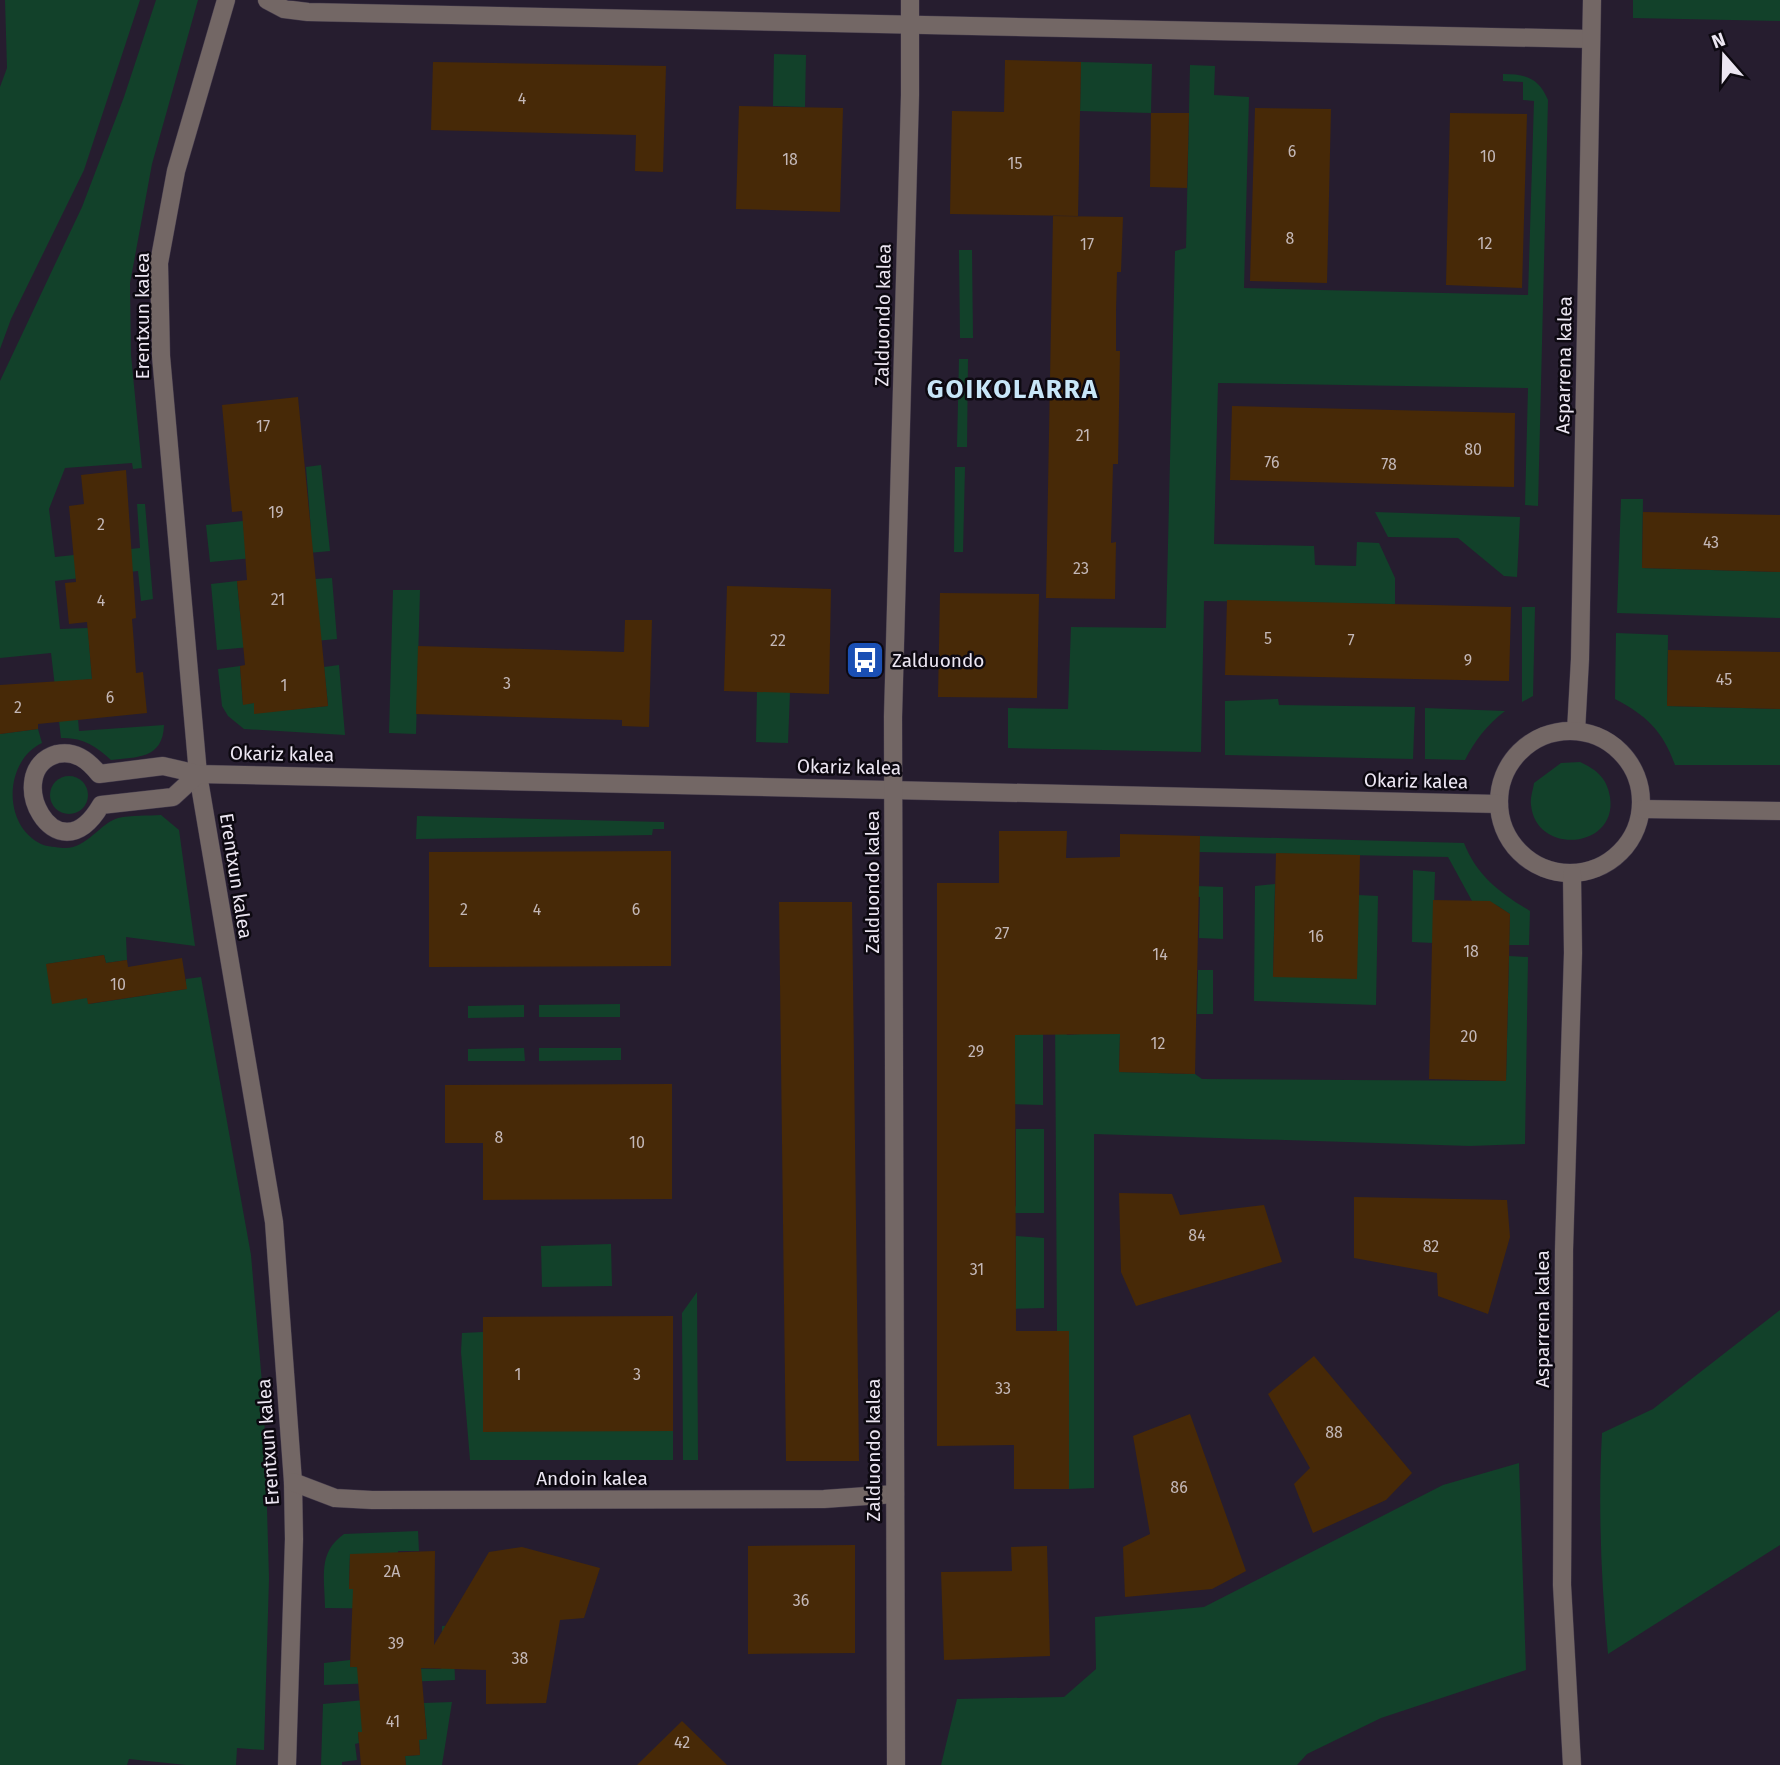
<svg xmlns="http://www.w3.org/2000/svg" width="1780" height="1765" viewBox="0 0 1780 1765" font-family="'Fira Sans',sans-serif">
  <rect width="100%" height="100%" fill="#261d2f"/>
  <!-- green -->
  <g fill="#12412a">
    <path d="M5 0H140L84 170 11 319 0 349V87L7 68Z"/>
    <path d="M156 0H198L152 164 130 283 131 355 142 468 133 469 132 463 65 468 49 509 55 557 140 548 137 504H145L153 599 141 601 138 571 55 581 60 629 88 628 92 679 75 681 79 731 164 725C163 759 137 757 111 760 96 746 82 737 61 738L51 653 0 658V381L82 207 124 97Z"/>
    <path d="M1633 0H1780V21L1633 18Z"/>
    <path d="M774 54 806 55 805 107 773 106Z"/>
    <path d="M1081 62 1152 64 1151 113 1080 111Z"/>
    <path d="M1190 65 1215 66 1214 95 1249 97 1244 288 1528 295 1534 101 1523 100V82L1503 81V74C1526 74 1539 78 1548 100L1538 506 1525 505 1528 388 1218 383 1214 544 1314 546 1315 565 1356 566 1357 542 1379 543 1395 578V604L1204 601 1201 752 1008 748V708L1068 709 1071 627 1166 628 1175 251 1186 248Z"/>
    <path d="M959 250H972L973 338H960Z"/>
    <path d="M959 359H968L967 447H957Z"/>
    <path d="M321 465 330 551 210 562 206 525 243 521 245 541 311 531 306 467Z"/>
    <path d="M955 467H965L963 552H954Z"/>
    <path d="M1621 499H1643L1642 568 1780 572V618L1617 613Z"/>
    <path d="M1375 512 1520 517 1517 577 1504 576 1458 538 1388 537Z"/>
    <path d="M332 578 337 639 217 650 211 584 237 581 241 622 315 579Z"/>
    <path d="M393 590H420L416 734 389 733Z"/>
    <path d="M1522 607H1535L1533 696 1522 702Z"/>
    <path d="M1616 633 1668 635 1667 706 1780 709V765H1675C1663 731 1646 715 1615 699Z"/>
    <path d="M339 665 345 735 244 729 228 716 222 706 218 669 240 666 243 704 254 703 255 713 328 706 324 667Z"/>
    <path d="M757 691 790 692 788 743 756 742Z"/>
    <path d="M1278 699 1279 705 1415 707 1413 759 1225 755V701Z"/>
    <path d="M1425 708 1505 711C1487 725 1475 740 1465 760L1425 759Z"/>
    <path d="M38 729 42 743C4 761 2 825 41 844 47 847 57 847 63 848 86 850 100 823 118 818 131 815 148 816 161 815L179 830 195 946 126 937 127 960 106 963 104 955 47 964 87 998 89 1004 186 989V979L201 977 251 1255 264 1406 269 1578 264 1750 237 1748 236 1765H186L129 1759 127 1765H0V734Z"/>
    <path d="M1580 762C1597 770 1607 778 1610 797 1618 849 1536 856 1531 805 1530 798 1533 790 1534 783L1561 763Z"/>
    <circle cx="69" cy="795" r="19"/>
    <path d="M417 816 664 822V829H653L652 835 416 839Z"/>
    <path d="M1200 836 1464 843C1477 876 1500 893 1530 911L1529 945H1509L1510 914 1496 905 1472 901 1448 857 1199 852Z"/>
    <path d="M1413 870 1435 872 1433 943 1412 942Z"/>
    <path d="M1119 883 1223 887V939L1199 938 1200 897 1124 896 1119 1072 1195 1074 1202 1079 1506 1081 1509 956 1528 957 1525 1144 1470 1146 1094 1134V1488L1069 1489V1331H1057L1055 1009 1067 1035 1081 1034Z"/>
    <path d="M1275 884 1273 977 1358 895 1378 896 1376 1005 1254 1001 1255 886Z"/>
    <path d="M1198 970H1213V1014H1197Z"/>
    <path d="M1043 984V1105L1006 1104 1015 1097V1028Z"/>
    <path d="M620 1004V1017H539V1005Z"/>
    <path d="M524 1005V1017L468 1018V1006Z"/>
    <path d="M524 1048 525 1061H468V1049Z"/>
    <path d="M539 1048H621V1060L539 1061Z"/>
    <path d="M1016 1129H1044V1213H1006L1016 1206Z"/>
    <path d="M1016 1236 1044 1238V1308L1006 1309 1016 1301Z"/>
    <path d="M611 1244 612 1286 542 1287 541 1246Z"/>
    <path d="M697 1292 698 1460H683L682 1313Z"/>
    <path d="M1780 1310V1545L1608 1654C1601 1580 1598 1507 1602 1433L1653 1409Z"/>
    <path d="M483 1332 673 1431V1460H470L461 1352 462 1333Z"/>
    <path d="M1519 1463 1526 1670 1381 1718 1307 1754 1297 1765H941L957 1699 1064 1697 1096 1669 1095 1617 1204 1607 1443 1485Z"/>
    <path d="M418 1531 419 1551H398V1554H350L349 1588 419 1590 417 1609 325 1608C325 1578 317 1553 344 1534Z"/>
    <path d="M442 1626H453L455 1680 324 1685V1663L350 1660V1667L441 1669Z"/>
    <path d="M385 1698 362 1732H358L359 1743 355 1744 357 1760 342 1762V1765H321L323 1704Z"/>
    <path d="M452 1702 442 1765H406L405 1756 420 1755 419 1740 427 1739 424 1703Z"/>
  </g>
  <!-- building -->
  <g fill="#472907">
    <path d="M1005 60 1081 62 1078 216 950 214 952 111 1004 112Z"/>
    <path d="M433 62 666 66 663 172 635 171 636 135 431 130Z"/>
    <path d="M739 106 843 108 840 212 736 209Z"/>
    <path d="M1255 108 1331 109 1327 283 1250 281Z"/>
    <path d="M1151 113H1189L1187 188 1150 187Z"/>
    <path d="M1450 113 1527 114 1522 288 1446 285Z"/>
    <path d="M1053 216 1123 217 1121 272H1117L1116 311V351H1120L1118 464H1113L1112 503 1111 543 1116 542 1115 599 1046 598Z"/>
    <path d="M298 397 328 706 254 714V703L243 705 240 666 245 665 237 581 247 580 242 511 232 512 222 405Z"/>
    <path d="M1232 406 1515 413 1514 487 1230 480Z"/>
    <path d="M126 470 136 618 132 619 134 644 136 673 143 672 147 713 38 724V729L0 734V685L92 679 87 622 69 624 65 583 76 582 69 506 84 504 81 475Z"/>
    <path d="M1643 512 1780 515V572L1642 568Z"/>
    <path d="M727 586 831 589 829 694 724 691Z"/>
    <path d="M940 593 1039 594 1037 698 938 697Z"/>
    <path d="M1227 600 1511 607 1509 681 1225 675Z"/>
    <path d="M625 620H652L649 727 622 726V720L416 714 418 646 624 652Z"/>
    <path d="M1668 650 1780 652V709L1667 706Z"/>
    <path d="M999 831H1067L1066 858 1120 857V834L1200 836 1195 1074 1119 1072 1120 1034 1015 1035 1016 1331H1069V1489H1014V1445L937 1446V883H999Z"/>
    <path d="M671 851V966L429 967V852Z"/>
    <path d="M1276 853 1360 855 1357 979 1273 977Z"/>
    <path d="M1433 900 1490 901 1510 914 1506 1081 1429 1079Z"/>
    <path d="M779 902H852L859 1461H786Z"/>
    <path d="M104 955 106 963 127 960 128 967 182 958 187 989 88 1004 87 998 52 1004 46 964Z"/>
    <path d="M672 1084V1199L483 1200V1143H445V1085Z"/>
    <path d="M1119 1193 1172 1194 1180 1215 1264 1205 1282 1262 1136 1306 1121 1272Z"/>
    <path d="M1354 1197 1507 1200 1510 1237 1488 1314 1438 1296 1437 1273 1354 1258Z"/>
    <path d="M673 1316V1431L483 1432V1317Z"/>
    <path d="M1314 1356 1412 1473 1386 1500 1313 1533 1294 1484 1310 1468 1268 1394Z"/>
    <path d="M1190 1414 1246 1571 1212 1589 1125 1597 1123 1547 1150 1534 1133 1436Z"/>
    <path d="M855 1545V1653L748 1654V1546Z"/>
    <path d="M1047 1546 1050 1656 944 1660 941 1572 1012 1571 1011 1547Z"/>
    <path d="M522 1547 600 1568 584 1618 560 1620 546 1703 486 1704V1670L421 1668 427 1739 419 1740 420 1755 405 1756 406 1765H361L358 1732H362L357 1667H350L353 1589H349L350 1554 435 1551 434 1645 489 1552Z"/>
    <path d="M682 1721 727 1765H637Z"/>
  </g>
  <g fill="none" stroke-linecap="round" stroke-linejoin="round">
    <!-- minor casing -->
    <g stroke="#42394a" stroke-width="19">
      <g id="minor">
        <path d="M226 0 176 171 159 263 161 356 198 774 274 1222 293 1482 294 1539 287 1765"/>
        <path d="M267 0 284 9 308 12 1591 39"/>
        <path d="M1576 731 1580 659 1592 0"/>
        <circle cx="1570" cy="802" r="71"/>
        <path d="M198 774 173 797 101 805C56 882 0 770 57 754 75 750 88 760 99 774L163 766 198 774 1499 804"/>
        <path d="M1642 809 1780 811"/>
        <path d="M1572 874 1573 953 1564 1250 1562 1585 1572 1765"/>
        <path d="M293 1482 335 1498 372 1500 824 1499 895 1494"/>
        <path d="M896 1765 893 717 910 95V0"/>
      </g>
    </g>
    <!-- minor -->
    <use href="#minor" stroke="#736765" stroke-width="18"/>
  </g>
  <!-- icons -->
  <defs>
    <g id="bus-square" transform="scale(2.0125)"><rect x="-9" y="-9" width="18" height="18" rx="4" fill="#1a4fb4" stroke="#0d0911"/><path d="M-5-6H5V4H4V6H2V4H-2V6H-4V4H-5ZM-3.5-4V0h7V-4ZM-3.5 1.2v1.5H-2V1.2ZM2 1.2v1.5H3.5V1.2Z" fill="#fff"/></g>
  </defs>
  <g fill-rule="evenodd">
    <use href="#bus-square" x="865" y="660"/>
  </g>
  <g text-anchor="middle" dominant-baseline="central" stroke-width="5" stroke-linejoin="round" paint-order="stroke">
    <!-- number labels -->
    <g font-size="16" fill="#c3b7b7">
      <text x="522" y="98">4</text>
      <text x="1292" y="151">6</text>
      <text x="1488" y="156">10</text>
      <text x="790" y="159">18</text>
      <text x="1015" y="163">15</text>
      <text x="1290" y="238">8</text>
      <text x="1485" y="243">12</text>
      <text x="1087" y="244">17</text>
      <text x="263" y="426">17</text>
      <text x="1083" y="435">21</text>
      <text x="1473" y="449">80</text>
      <text x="1272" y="462">76</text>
      <text x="1389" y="464">78</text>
      <text x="276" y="512">19</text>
      <text x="101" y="524">2</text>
      <text x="1711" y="542">43</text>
      <text x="1081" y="568">23</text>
      <text x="278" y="599">21</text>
      <text x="101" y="600">4</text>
      <text x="1268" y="638">5</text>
      <text x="778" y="640">22</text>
      <text x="1351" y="640">7</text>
      <text x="1468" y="660">9</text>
      <text x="1724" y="679">45</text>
      <text x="507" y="683">3</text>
      <text x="284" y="685">1</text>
      <text x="110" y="697">6</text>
      <text x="18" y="707">2</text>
      <text x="464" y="909">2</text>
      <text x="537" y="909">4</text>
      <text x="636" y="909">6</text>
      <text x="1002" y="933">27</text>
      <text x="1316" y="936">16</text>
      <text x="1471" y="951">18</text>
      <text x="1160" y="954">14</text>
      <text x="118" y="984">10</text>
      <text x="1469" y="1036">20</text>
      <text x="1158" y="1043">12</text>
      <text x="976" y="1051">29</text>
      <text x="499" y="1137">8</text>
      <text x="637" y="1142">10</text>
      <text x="1197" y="1235">84</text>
      <text x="1431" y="1246">82</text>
      <text x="977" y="1269">31</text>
      <text x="518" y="1374">1</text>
      <text x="637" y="1374">3</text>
      <text x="1003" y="1388">33</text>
      <text x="1334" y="1432">88</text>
      <text x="1179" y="1487">86</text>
      <text x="392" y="1571">2A</text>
      <text x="801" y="1600">36</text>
      <text x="396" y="1643">39</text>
      <text x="520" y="1658">38</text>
      <text x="393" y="1721">41</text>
      <text x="682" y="1742">42</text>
    </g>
    <!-- street labels -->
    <g font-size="19" fill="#ece6f2" stroke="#0d0911">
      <text transform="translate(883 315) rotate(-89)">Zalduondo kalea</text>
      <text transform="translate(142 316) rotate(-90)">Erentxun kalea</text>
      <text transform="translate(1564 365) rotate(-89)">Asparrena kalea</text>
      <text transform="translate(282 754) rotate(1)">Okariz kalea</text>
      <text transform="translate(849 767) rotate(1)">Okariz kalea</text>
      <text transform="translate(1416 781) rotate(1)">Okariz kalea</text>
      <text transform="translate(236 876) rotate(81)">Erentxun kalea</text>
      <text transform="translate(872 882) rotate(-90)">Zalduondo kalea</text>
      <text transform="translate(1542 1319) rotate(-90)">Asparrena kalea</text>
      <text transform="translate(268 1442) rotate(-94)">Erentxun kalea</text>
      <text transform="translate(873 1450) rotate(-90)">Zalduondo kalea</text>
      <text x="592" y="1478">Andoin kalea</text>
    </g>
    <!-- poi labels -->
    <g font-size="19" fill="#ece6f2" stroke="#0d0911" text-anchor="start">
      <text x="892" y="660">Zalduondo</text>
    </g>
    <!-- district labels -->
    <g font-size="26" font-weight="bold" letter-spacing="2" fill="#c8e6f8" stroke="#0d0911">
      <text x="1013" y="389">GOIKOLARRA</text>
    </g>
  </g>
  <!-- north arrow -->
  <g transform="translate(1724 56) rotate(340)" stroke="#0d0911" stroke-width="5" paint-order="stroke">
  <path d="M0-5L12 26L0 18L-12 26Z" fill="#ece6f2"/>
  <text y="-10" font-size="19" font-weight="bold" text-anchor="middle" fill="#ece6f2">N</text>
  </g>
</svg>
